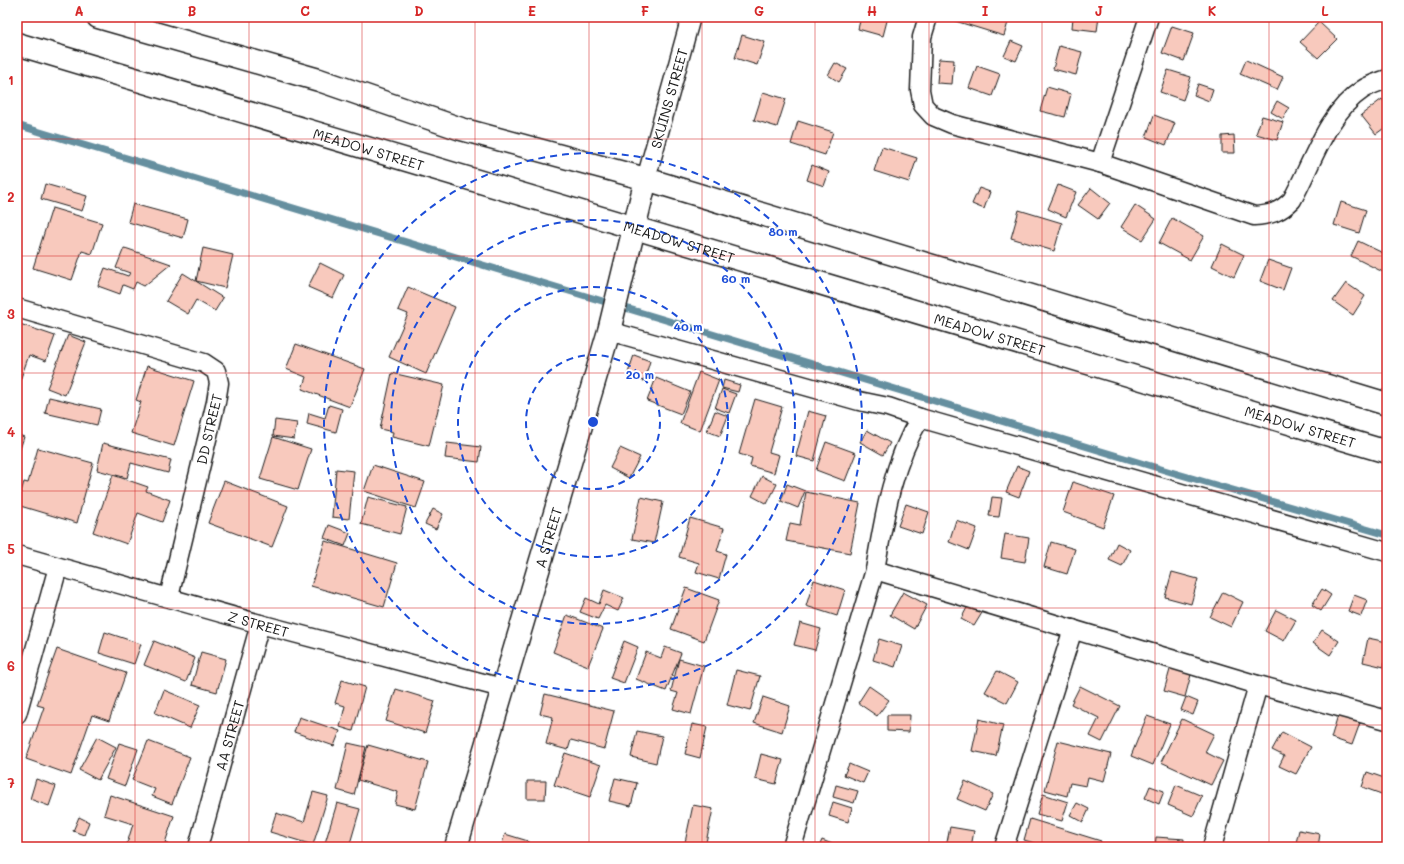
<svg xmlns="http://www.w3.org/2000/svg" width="1404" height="864" viewBox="0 0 1404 864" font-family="Mali,sans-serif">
  <rect width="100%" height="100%" fill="#fff"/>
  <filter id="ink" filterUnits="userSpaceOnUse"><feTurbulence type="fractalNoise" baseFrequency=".025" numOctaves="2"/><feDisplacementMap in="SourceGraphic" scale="8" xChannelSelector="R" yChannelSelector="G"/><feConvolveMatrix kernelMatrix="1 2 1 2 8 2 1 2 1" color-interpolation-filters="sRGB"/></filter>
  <g filter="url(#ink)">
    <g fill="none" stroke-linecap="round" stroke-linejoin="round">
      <!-- stream -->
      <path stroke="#658f9f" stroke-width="7" d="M17 125 1171 472 1387 535"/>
    </g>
    <!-- building -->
    <g fill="#f8c9bd" stroke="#1c1c1c">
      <path d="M861 17H888L883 36 858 29Z"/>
      <path d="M953 17H1001L1009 19 1004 36 952 20Z"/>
      <path d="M1073 17H1099L1097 31 1072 28Z"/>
      <path d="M1319 22 1337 39 1318 58 1300 42Z"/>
      <path d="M1172 26 1194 33 1184 61 1162 53Z"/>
      <path d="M742 35 765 42 757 65 735 58Z"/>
      <path d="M1011 41 1023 46 1016 61 1004 56Z"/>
      <path d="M1059 46 1082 52 1076 75 1053 69Z"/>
      <path d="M939 59 954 60 952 84 937 83Z"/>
      <path d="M1246 60 1283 77 1277 90 1240 74Z"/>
      <path d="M835 63 847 69 839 82 828 75Z"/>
      <path d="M977 66 1000 74 992 96 969 88Z"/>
      <path d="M1168 70 1191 77 1183 100 1160 92Z"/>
      <path d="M1198 84 1213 89 1209 101 1194 95Z"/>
      <path d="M1047 87 1071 94 1065 117 1040 111Z"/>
      <path d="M763 92 786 99 777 127 754 120Z"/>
      <path d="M1382 99 1387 105V126L1376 134 1361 115Z"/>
      <path d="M1277 101 1289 108 1283 119 1271 112Z"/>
      <path d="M1154 115 1175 123 1166 145 1146 137Z"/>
      <path d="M1262 116 1283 122 1277 140 1256 134Z"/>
      <path d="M798 121 833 132 825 155 791 144Z"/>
      <path d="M1234 135 1235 153H1222V136Z"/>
      <path d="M882 147 917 158 909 182 874 171Z"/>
      <path d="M812 165 829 172 824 186 807 180Z"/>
      <path d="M45 184 87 196 82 211 41 199Z"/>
      <path d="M1058 185 1076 192 1066 217 1048 209Z"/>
      <path d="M979 188 990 192 984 209 972 204Z"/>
      <path d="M1091 188 1110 203 1098 219 1078 205Z"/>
      <path d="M1341 202 1366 210 1359 233 1334 225Z"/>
      <path d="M133 204 188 219 183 238 128 222Z"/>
      <path d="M1135 205 1156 219 1142 240 1121 227Z"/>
      <path d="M52 208 102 223 92 254 82 251 72 280 33 268Z"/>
      <path d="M1019 210 1062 223 1054 251 1011 238Z"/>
      <path d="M1172 218 1204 236 1190 260 1159 243Z"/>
      <path d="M1358 241 1387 255V274L1351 256Z"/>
      <path d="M1222 244 1244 255 1234 277 1212 266Z"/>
      <path d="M124 248 128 249 171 264 144 286 136 282 133 289 123 285 120 294 98 286 105 268 128 276 130 273 116 268Z"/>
      <path d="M203 248 233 255 225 288 196 281Z"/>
      <path d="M1268 260 1291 268 1283 290 1260 281Z"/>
      <path d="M320 263 344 275 333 298 308 287Z"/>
      <path d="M183 273 223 298 215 311 196 300 188 314 166 301Z"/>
      <path d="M1346 283 1365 296 1353 315 1333 301Z"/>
      <path d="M408 287 455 307 426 374 389 357 408 314 398 310Z"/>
      <path d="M17 323 55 336 46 361 29 355 17 389Z"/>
      <path d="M68 335 86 342 65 395 47 388Z"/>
      <path d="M296 344 365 369 350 407 302 389 306 377 286 369Z"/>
      <path d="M634 355 650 361 644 381 627 376Z"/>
      <path d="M147 366 194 381 174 446 131 433 141 402 136 400Z"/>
      <path d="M699 372 719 380 700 431 680 423Z"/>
      <path d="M392 373 444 385 429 446 392 437 393 432 380 429Z"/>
      <path d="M656 378 690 392 681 414 647 401Z"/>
      <path d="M724 380 740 385 738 392 722 388Z"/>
      <path d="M722 389 736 394 729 413 715 408Z"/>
      <path d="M49 397 101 409 97 425 45 413Z"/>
      <path d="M755 399 782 407 769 452 779 455 774 473 750 466 752 458 739 454Z"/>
      <path d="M329 405 342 409 336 432 307 424 309 413 325 418Z"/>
      <path d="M715 411 728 416 720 436 707 431Z"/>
      <path d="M808 411 826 416 814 461 796 456Z"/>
      <path d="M275 420 297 423 294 439 273 436Z"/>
      <path d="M867 430 890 443 883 455 860 442Z"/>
      <path d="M17 434 24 437 19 452 17 451Z"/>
      <path d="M273 437 311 449 298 490 260 479Z"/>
      <path d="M826 442 856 453 845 481 816 470Z"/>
      <path d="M103 443 171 460 168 473 131 463 127 478 97 470Z"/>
      <path d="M447 443 481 447 479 462 445 458Z"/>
      <path d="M38 448 93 463 77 523 17 505 24 482 28 483Z"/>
      <path d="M620 448 640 457 629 478 610 468Z"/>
      <path d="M373 465 425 482 416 508 364 491Z"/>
      <path d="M1017 466 1029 471 1019 497 1006 492Z"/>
      <path d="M336 469 354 471 349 519 332 517Z"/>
      <path d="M113 475 148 487 146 491 170 500 162 522 138 513 127 544 93 532Z"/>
      <path d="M762 476 777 484 767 504 752 496Z"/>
      <path d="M224 481 288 506 272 547 208 523Z"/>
      <path d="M1073 482 1114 496 1103 527 1063 512Z"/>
      <path d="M787 484 805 491 798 508 781 501Z"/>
      <path d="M806 492 860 503 850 553 786 541 790 523 800 525Z"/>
      <path d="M368 497 407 507 400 534 361 524Z"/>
      <path d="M641 497 663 502 654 543 632 539Z"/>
      <path d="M992 497 1002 498 999 517 989 516Z"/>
      <path d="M906 504 929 512 922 534 898 526Z"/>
      <path d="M433 509 443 514 436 529 425 524Z"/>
      <path d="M690 518 724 528 717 551 726 554 719 579 696 572 699 563 679 557Z"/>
      <path d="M956 520 977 528 969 550 949 542Z"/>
      <path d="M329 525 350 533 345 546 324 538Z"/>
      <path d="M1005 534 1029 538 1025 562 1001 558Z"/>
      <path d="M325 541 397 563 384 607 311 586Z"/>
      <path d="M1051 542 1075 549 1067 574 1044 567Z"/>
      <path d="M1117 543 1130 550 1122 566 1109 560Z"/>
      <path d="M1172 572 1198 579 1191 604 1165 597Z"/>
      <path d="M814 580 845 590 837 616 806 606Z"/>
      <path d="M686 588 719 600 704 641 671 629Z"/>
      <path d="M1322 589 1331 595 1321 611 1312 605Z"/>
      <path d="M604 590 624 598 618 611 605 605 598 619 580 612 586 598 599 604Z"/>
      <path d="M903 592 927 605 914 629 890 615Z"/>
      <path d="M1223 592 1243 602 1231 627 1210 617Z"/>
      <path d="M1354 595 1367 600 1361 616 1348 611Z"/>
      <path d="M971 600 985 608 974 626 961 619Z"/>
      <path d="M1276 610 1296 620 1284 641 1265 631Z"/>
      <path d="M567 615 603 629 588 666 553 652Z"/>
      <path d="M800 623 821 629 815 650 794 645Z"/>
      <path d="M1322 630 1339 641 1330 655 1313 643Z"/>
      <path d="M105 632 141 644 134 664 99 653Z"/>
      <path d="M1368 638 1387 642 1384 667 1363 662Z"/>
      <path d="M879 639 902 646 895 667 873 660Z"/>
      <path d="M154 641 195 658 186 682 144 665Z"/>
      <path d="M624 641 638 647 624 683 610 678Z"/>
      <path d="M665 647 681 653 666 691 636 679 646 652 661 658Z"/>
      <path d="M57 649 126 673 109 721 92 715 71 775 26 759 44 707 37 705Z"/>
      <path d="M201 652 226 659 217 692 192 685Z"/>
      <path d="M679 659 704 666 691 714 673 709 678 693 671 691Z"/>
      <path d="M1171 666 1192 671 1185 697 1164 691Z"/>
      <path d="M736 670 760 676 750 711 727 705Z"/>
      <path d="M997 671 1018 682 1007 703 985 692Z"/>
      <path d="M342 680 365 687 353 731 340 727 345 706 335 703Z"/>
      <path d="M869 686 889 700 877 716 858 703Z"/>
      <path d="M1080 686 1120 706 1102 742 1090 736 1099 718 1071 704Z"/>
      <path d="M396 689 435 701 425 733 386 721Z"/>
      <path d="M164 690 200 705 190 728 155 713Z"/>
      <path d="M545 694 614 711 604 749 571 740 568 750 546 744 553 717 540 714Z"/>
      <path d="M763 697 790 706 782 732 754 723Z"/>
      <path d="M1186 697 1198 702 1193 715 1181 710Z"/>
      <path d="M887 715H910L909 732 887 731Z"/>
      <path d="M1338 715 1360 723 1352 745 1331 738Z"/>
      <path d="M1147 716 1170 724 1153 765 1131 756Z"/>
      <path d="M299 717 340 731 334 746 294 732Z"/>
      <path d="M979 719 1003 725 996 756 972 751Z"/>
      <path d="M1182 719 1214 734 1205 752 1223 761 1211 785 1161 762Z"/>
      <path d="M692 724 707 727 700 758 685 754Z"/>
      <path d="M637 731 662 736 656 763 631 757Z"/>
      <path d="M1282 732 1311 747 1296 774 1279 766 1284 756 1272 750Z"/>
      <path d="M97 737 116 747 98 780 79 770Z"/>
      <path d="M148 741 190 757 172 804 152 796 155 789 132 780Z"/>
      <path d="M1058 741 1111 754 1104 781 1088 777 1086 786 1070 783 1067 796 1045 790Z"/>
      <path d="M119 743 138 749 125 786 106 779Z"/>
      <path d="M348 743 366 747 354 795 337 790Z"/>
      <path d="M368 745 428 762 415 809 395 804 398 792 358 780Z"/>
      <path d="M565 753 601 765 590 797 554 785Z"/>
      <path d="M761 754 783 760 776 784 755 779Z"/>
      <path d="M849 764 868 772 863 783 844 775Z"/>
      <path d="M1367 772 1387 779V796L1362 787Z"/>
      <path d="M615 778 637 783 631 806 609 801Z"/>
      <path d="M36 779 56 786 49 806 30 799Z"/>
      <path d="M527 781H546L545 799H527Z"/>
      <path d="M965 781 993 794 985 811 957 799Z"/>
      <path d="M836 785 858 791 854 803 833 797Z"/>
      <path d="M1176 785 1202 796 1193 816 1168 805Z"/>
      <path d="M1150 786 1164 791 1159 804 1145 798Z"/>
      <path d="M313 792 328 796 313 845 270 832 276 813 304 822Z"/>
      <path d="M1043 794 1068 802 1062 821 1037 814Z"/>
      <path d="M110 795 174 816 165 843H168L166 847H126L133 824 104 815Z"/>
      <path d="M833 802 852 808 848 822 829 816Z"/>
      <path d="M337 803 360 809 349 847H339L325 843Z"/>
      <path d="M1077 803 1089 809 1083 822 1070 815Z"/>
      <path d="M693 805 713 809 705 847H684Z"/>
      <path d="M79 817 89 822 84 835 73 831Z"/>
      <path d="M1030 819 1101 841 1099 847H1048L1024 840Z"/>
      <path d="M950 827 974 831 971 847H946Z"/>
      <path d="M1299 830 1320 834 1318 847H1295Z"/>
      <path d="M505 834 528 841 526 847H501Z"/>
      <path d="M1156 837 1184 839 1183 847H1155Z"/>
      <path d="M822 840 840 847H819Z"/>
      <path d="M1349 844 1367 847H1349Z"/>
    </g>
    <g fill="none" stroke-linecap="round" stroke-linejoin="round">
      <!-- street casing -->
      <g stroke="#1c1c1c" stroke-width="21">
        <g id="street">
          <path d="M928 17 922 37 920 90 923 105 933 116 952 124 1100 163 1254 216C1271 215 1280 212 1292 200 1312 164 1327 113 1362 90 1369 85 1379 82 1387 79"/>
          <path d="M1100 163 1149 17"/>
          <path id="s1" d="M646 179 691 17"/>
          <path d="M17 308 204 363 216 371 219 383 216 402 169 597"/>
          <path d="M609 331 859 401 888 407 920 418C892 464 884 518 875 570"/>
          <path d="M920 418 1387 552"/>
          <path id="s2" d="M17 555 260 624 502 688"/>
          <path d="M17 714 58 567"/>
          <path id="s3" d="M198 847 260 624"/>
          <path d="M792 847 875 570 1258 685 1387 720"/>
          <path d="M1004 847 1073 629"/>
          <path d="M1212 847 1258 685"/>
        </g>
      </g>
      <!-- secondary casing -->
      <g stroke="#1c1c1c" stroke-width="25">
        <g id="secondary">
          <path d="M98 17 319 80 461 129 646 179 1387 404"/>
          <path id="s4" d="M17 44 1387 452"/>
          <path id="s5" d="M456 847 609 331 646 179"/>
        </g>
      </g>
      <!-- street -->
      <use href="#street" stroke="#fff" stroke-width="18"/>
      <!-- secondary -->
      <use href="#secondary" stroke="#fff" stroke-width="22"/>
    </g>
  </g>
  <!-- grid -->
  <path fill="none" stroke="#d62828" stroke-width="1" stroke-opacity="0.55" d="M135 17V847M249 17V847M362 17V847M475 17V847M589 17V847M702 17V847M815 17V847M929 17V847M1042 17V847M1155 17V847M1269 17V847M17 139H1387M17 256H1387M17 373H1387M17 491H1387M17 608H1387M17 725H1387"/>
  <!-- distance rings -->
  <g fill="none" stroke="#1d4ed8" stroke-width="2" stroke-dasharray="7 5">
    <circle cx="593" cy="422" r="67"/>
    <circle cx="593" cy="422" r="135"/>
    <circle cx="593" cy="422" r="202"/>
    <circle cx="593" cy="422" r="269"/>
  </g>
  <g text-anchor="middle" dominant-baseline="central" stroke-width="4" stroke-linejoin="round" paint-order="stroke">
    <!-- street labels -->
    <g font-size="14" fill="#1c1c1c" stroke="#fff">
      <text stroke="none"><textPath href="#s1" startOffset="84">SKUINS STREET</textPath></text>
      <text stroke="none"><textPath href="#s4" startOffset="367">MEADOW STREET</textPath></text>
      <text stroke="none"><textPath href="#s4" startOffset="691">MEADOW STREET</textPath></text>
      <text stroke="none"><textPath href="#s4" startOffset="1015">MEADOW STREET</textPath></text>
      <text stroke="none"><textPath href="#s4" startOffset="1339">MEADOW STREET</textPath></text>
      <text transform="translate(209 429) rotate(-77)">DD STREET</text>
      <text stroke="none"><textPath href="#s5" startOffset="323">A STREET</textPath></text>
      <text stroke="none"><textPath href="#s2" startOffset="251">Z STREET</textPath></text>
      <text stroke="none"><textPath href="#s3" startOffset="116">AA STREET</textPath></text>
    </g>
  </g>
  <circle cx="593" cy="422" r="6" fill="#1d4ed8" stroke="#fff" stroke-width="2"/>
  <g font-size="12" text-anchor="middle" font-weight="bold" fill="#1d4ed8" stroke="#fff" stroke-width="4" stroke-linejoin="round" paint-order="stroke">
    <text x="783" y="236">80 m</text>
    <text x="736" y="283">60 m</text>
    <text x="688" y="331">40 m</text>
    <text x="640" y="379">20 m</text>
  </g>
  <!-- margin -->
  <rect width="1404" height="864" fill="none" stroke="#fff" stroke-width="44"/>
  <rect x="22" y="22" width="1360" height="820" fill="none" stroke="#d62828" stroke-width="1.5"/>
  <g font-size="13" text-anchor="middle" font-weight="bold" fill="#d62828">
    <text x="79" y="16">A</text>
    <text x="192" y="16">B</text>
    <text x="305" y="16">C</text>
    <text x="419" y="16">D</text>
    <text x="532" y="16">E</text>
    <text x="645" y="16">F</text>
    <text x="759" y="16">G</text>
    <text x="872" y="16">H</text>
    <text x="985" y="16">I</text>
    <text x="1099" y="16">J</text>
    <text x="1212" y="16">K</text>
    <text x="1325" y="16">L</text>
    <text x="11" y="85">1</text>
    <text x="11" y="202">2</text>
    <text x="11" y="319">3</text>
    <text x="11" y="437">4</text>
    <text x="11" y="554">5</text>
    <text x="11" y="671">6</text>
    <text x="11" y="788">7</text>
  </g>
</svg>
